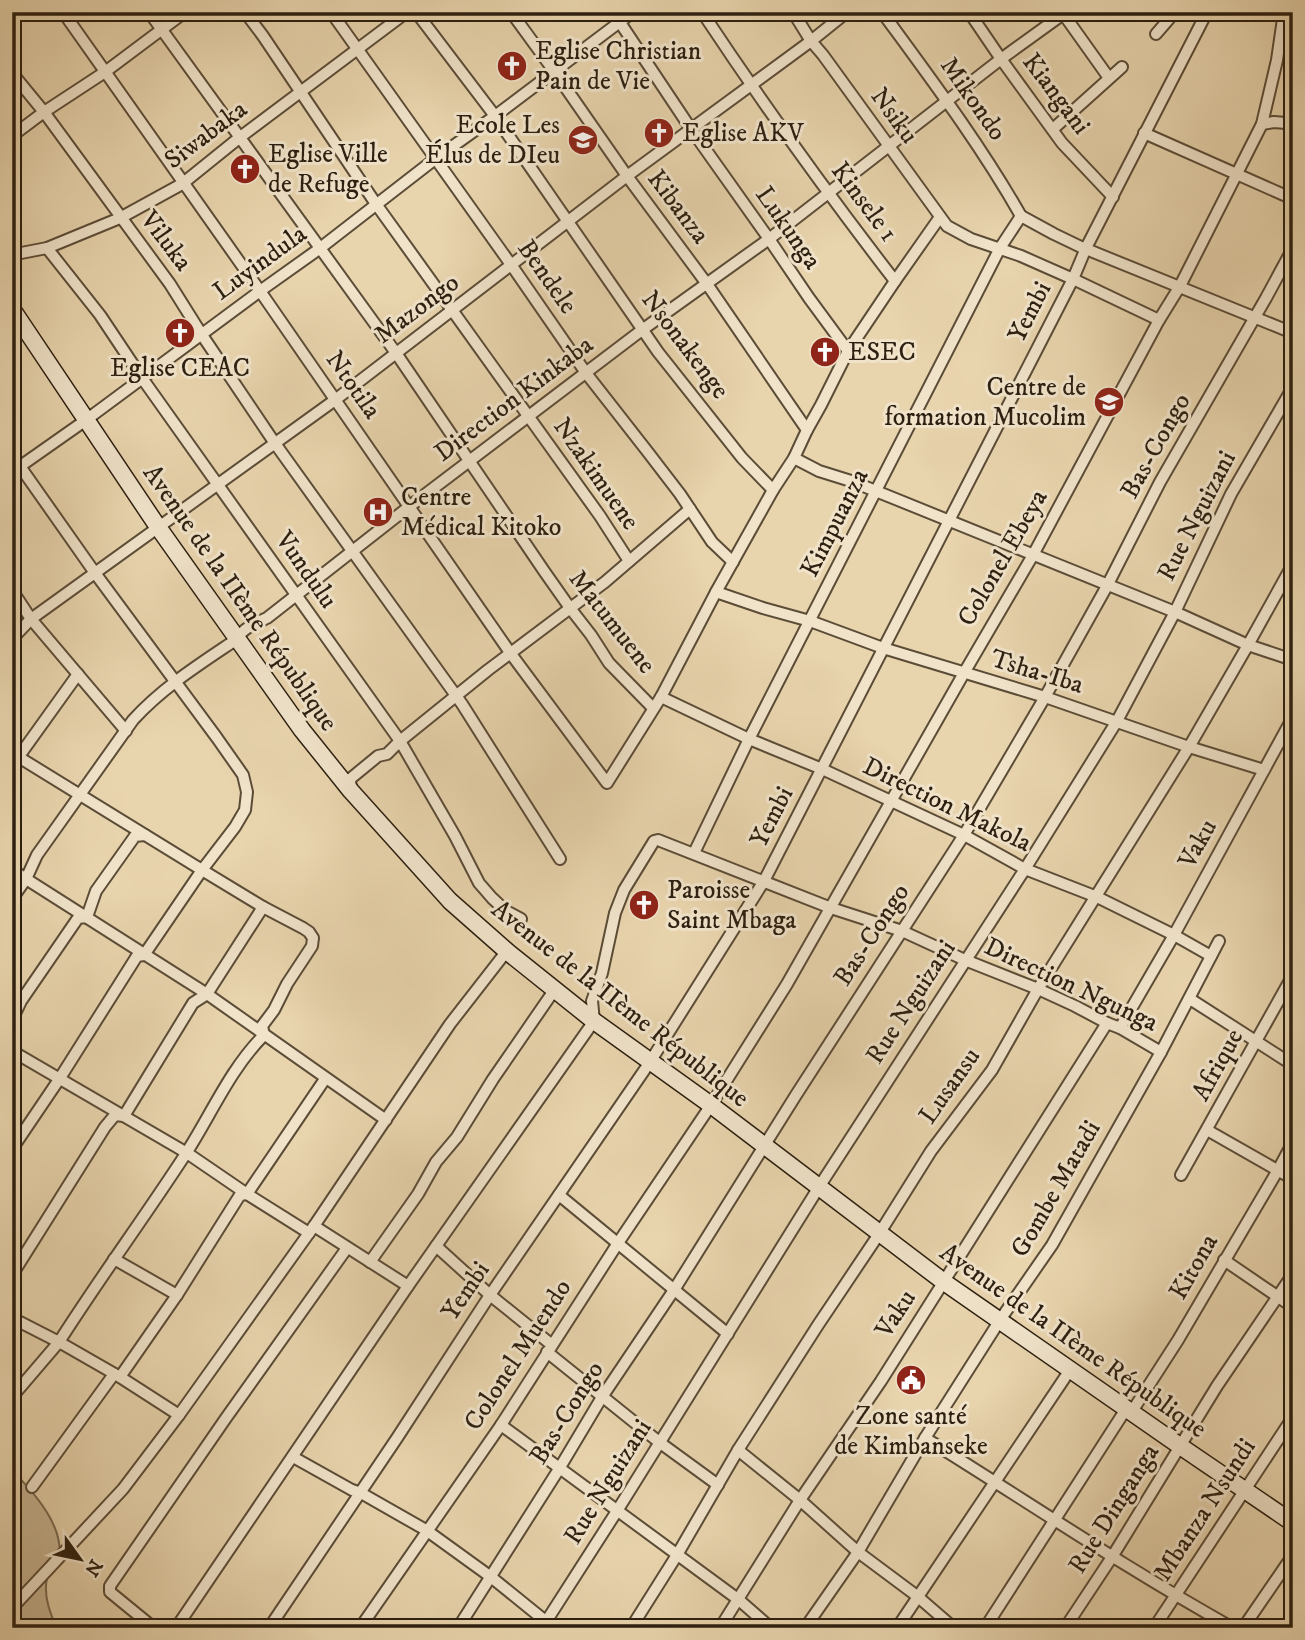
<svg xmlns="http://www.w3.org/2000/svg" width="1305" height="1640" viewBox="0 0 1305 1640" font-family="'IM FELL DW Pica',serif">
  <rect width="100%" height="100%" fill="#e8d4ad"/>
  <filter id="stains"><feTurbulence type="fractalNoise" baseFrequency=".00286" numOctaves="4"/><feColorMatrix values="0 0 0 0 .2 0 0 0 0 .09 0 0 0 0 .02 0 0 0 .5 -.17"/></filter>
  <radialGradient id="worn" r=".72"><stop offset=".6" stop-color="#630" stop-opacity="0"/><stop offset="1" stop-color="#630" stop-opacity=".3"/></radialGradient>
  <!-- green -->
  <path fill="#c8b592" stroke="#7a6a51" stroke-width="2" d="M12 1470C29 1488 48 1508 56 1531 59 1538 59 1546 61 1554 58 1558 54 1563 51 1568 41 1586 48 1610 57 1628H12Z"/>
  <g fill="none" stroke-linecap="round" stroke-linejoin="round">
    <!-- street casing -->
    <g stroke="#5b4c37" stroke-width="14">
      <g id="street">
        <path d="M63 12 260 291 511 654 607 783 661 697 716 592 773 490 794 458 807 430 821 405 848 351 895 281 940 217"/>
        <path d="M149 12 396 353 544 571 570 608 591 635 609 663 653 708"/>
        <path d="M245 12 263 36 376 204 600 516 629 561"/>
        <path d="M331 12 512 266 586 373 647 451 680 494 712 542 733 562"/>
        <path d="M416 12 495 116 658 352 742 458 773 490"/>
        <path d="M511 12 554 71 627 176 707 284 807 430"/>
        <path d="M613 12 691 129 769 239 809 298 848 351"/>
        <path d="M702 12C763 104 827 193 895 281"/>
        <path d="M793 12 811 41 823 55 947 226 971 239 1021 256 1073 279 1159 320"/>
        <path d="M882 12C931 79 980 144 1021 216"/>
        <path d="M969 12 1001 59 1062 143 1113 197"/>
        <path d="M1062 12 1109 78"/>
        <path d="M1156 34 1175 12"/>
        <path d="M12 73 44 112 170 284 202 335 274 442 462 704 560 859"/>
        <path d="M1262 124 1274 122 1286 123 1293 116"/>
        <path d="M1053 129 1122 67"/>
        <path d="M1144 133 1293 199"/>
        <path d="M12 136 44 112 105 72 185 12"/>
        <path d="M1021 216 1054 234 1081 247 1293 333"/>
        <path d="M47 248 100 315 142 378 400 741 455 836 479 883 492 898 506 911 521 919"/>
        <path d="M12 257 16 254 47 248 120 218 182 184 239 138 407 12"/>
        <path d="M12 455 95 573 217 738 243 775 247 792 245 810 235 827 202 870 144 955 137 956 60 1078 12 1149"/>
        <path d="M794 458 819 471 851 481 1175 612 1248 645 1293 660"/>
        <path d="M12 472 86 420 260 291 319 249 435 159 495 116 633 12"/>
        <path d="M12 590 31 619 126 731"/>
        <path d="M716 592 763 608 810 621 883 648 1045 697 1189 747 1264 770"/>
        <path d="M12 639 31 619 335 400 627 176 811 41 847 12"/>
        <path d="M661 697 749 739 822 769 891 801 964 835 1025 869 1097 897 1174 935 1211 956"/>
        <path d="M12 753 202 870 263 907 303 928 309 932 313 938 312 946 287 984 274 1010 262 1026 264 1035C230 1069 211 1115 185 1155 144 1218 99 1279 59 1342L120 1377 179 1415"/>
        <path d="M12 766 78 674"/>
        <path d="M351 791 350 779 378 756 387 754 400 741 488 670 605 582 690 509"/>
        <path d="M694 853 749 739 1000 248 1021 216"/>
        <path d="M12 870 207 994 386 1120"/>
        <path d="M12 899 26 879 37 855 133 720C163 687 200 664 237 639 243 628 256 623 267 618L410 506 642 330 769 239 1001 59 1066 12"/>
        <path d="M1190 999 1293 1065"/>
        <path d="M12 1020 21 1001 78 918 87 917 96 891 135 836 145 835"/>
        <path d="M1120 1028 1174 935 1293 717"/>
        <path d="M12 1051 187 1153 247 1194 309 1233"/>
        <path d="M1207 1130 1293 1179"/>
        <path d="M1181 1175 1293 975"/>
        <path d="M559 1195 728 1334"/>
        <path d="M314 1226 408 1286"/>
        <path d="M436 1246 490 1295 552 1345"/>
        <path d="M114 1259 177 1295"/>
        <path d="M1224 1260 1293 1307"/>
        <path d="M370 1262 418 1194 436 1162 457 1137 493 1079 555 989"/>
        <path d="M12 1275 105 1127 115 1115 124 1116 193 1003 207 994 263 907"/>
        <path d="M12 1318 59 1342 12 1397"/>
        <path d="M547 1352 659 1442 718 1485"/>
        <path d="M120 1377 177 1295 240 1195 247 1194 325 1079"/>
        <path d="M1131 1413 1178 1340 1278 1170 1293 1142"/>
        <path d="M501 1425 739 1600 771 1628"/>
        <path d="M925 1438C1028 1502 1127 1569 1233 1628"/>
        <path d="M738 1450 800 1500 858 1552 917 1596 954 1628"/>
        <path d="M293 1457 352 1490 361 1493 426 1530 491 1577 554 1628"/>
        <path d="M32 1487 114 1374"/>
        <path d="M12 1608 123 1489 179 1415 314 1226 450 1024 506 952 504 948"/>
        <path d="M154 1628 110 1592V1586L226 1418 347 1248"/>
        <path d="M176 1628 408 1286 594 1021 592 1001 602 973 615 913 624 890 654 841 658 840 831 908 902 931 965 960 1038 989 1075 1006 1107 1023 1120 1028 1161 1052"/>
        <path d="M269 1628 397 1438 490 1295 650 1062 764 881 1073 279 1086 248 1207 12"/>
        <path d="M360 1628 501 1425 618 1243 711 1105 787 984 964 673 1033 555 1159 320 1180 286 1262 124 1277 60 1284 12"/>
        <path d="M458 1628 559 1469 602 1397 674 1290 796 1095 964 835 1045 697 1107 586 1160 482 1266 298 1293 248"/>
        <path d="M542 1628 617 1511 819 1187 1025 869 1117 721 1175 612 1231 494 1293 387"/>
        <path d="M631 1628 677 1555 738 1450 818 1325 879 1234 931 1151 992 1070 1038 989 1189 747 1248 645 1293 564"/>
        <path d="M720 1628 800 1500 881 1381 1107 1023"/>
        <path d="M805 1628 858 1552 925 1438 1000 1320 1052 1245 1161 1052 1219 941"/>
        <path d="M897 1628 1070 1370"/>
        <path d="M985 1628 1126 1409"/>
        <path d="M1065 1628 1112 1557 1217 1386 1293 1274"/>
        <path d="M1154 1628 1293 1417"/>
        <path d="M1243 1628 1293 1555"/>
      </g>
    </g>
    <!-- secondary casing -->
    <g stroke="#2c1f10" stroke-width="19">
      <path id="secondary" d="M12 309 158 527 302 730 351 791 450 901 509 953 594 1021 711 1105 944 1282 1180 1446 1293 1523"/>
    </g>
    <!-- street -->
    <use href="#street" stroke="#f0e3ca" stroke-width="10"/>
    <!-- secondary -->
    <use href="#secondary" stroke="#f0e3ca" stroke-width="16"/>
  </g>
  <!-- icons -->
  <defs>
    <g id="church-disc" transform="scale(1.575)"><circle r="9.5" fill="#8f2418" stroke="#f0e3ca"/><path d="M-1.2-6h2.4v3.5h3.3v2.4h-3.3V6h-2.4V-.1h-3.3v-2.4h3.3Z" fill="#fff"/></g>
    <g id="school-disc" transform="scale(1.575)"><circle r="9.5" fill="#8f2418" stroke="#f0e3ca"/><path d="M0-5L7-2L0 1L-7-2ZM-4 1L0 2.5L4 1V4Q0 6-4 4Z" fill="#fff"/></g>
    <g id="hospital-disc" transform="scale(1.575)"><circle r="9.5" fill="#8f2418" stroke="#f0e3ca"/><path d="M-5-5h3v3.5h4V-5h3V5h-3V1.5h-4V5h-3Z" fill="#fff"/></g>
    <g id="civic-disc" transform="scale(1.575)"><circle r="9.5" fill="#8f2418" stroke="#f0e3ca"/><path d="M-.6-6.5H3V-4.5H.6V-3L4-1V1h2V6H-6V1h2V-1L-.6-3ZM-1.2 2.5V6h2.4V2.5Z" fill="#fff"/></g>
  </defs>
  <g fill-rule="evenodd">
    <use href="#church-disc" x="512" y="66"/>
    <use href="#church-disc" x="659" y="133"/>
    <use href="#school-disc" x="583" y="140"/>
    <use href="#church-disc" x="245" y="169"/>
    <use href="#church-disc" x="180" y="333"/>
    <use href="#church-disc" x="825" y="352"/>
    <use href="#school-disc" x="1109" y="402"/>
    <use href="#hospital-disc" x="378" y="512"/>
    <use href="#church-disc" x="644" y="905"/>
    <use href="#civic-disc" x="911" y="1380"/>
  </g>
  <g text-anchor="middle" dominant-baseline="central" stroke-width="6" stroke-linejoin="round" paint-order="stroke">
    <!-- poi labels -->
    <g font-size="26" fill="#2c1f10" stroke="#f0e3ca" text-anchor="start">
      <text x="535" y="51">Eglise Christian<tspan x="535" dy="30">Pain de Vie</tspan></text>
      <text x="560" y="125" text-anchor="end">Ecole Les<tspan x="560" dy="30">Élus de DIeu</tspan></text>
      <text x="682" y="133">Eglise AKV</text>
      <text x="268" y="154">Eglise Ville<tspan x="268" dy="30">de Refuge</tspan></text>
      <text x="848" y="352">ESEC</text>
      <text x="180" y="368" text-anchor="middle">Eglise CEAC</text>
      <text x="1086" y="387" text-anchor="end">Centre de<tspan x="1086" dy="30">formation Mucolim</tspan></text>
      <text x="401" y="497">Centre<tspan x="401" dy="30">Médical Kitoko</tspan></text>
      <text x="667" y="890">Paroisse<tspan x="667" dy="30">Saint Mbaga</tspan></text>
      <text x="911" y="1416" text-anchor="middle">Zone santé<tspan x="911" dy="30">de Kimbanseke</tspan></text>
    </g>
    <!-- street labels -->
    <g font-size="26" fill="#2c1f10" stroke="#f0e3ca">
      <text transform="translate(1056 94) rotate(53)">Kiangani</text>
      <text transform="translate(973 99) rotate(55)">Mikondo</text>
      <text transform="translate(894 116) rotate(54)">Nsiku</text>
      <text transform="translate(206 135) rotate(-37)">Siwabaka</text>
      <text transform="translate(864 202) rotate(53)">Kinsele 1</text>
      <text transform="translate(678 207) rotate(53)">Kibanza</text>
      <text transform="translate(788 228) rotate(55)">Lukunga</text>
      <text transform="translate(166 241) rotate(53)">Viluka</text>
      <text transform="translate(260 263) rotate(-36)">Luyindula</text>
      <text transform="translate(547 277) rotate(55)">Bendele</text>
      <text transform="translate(417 309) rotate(-37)">Mazongo</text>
      <text transform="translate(1030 312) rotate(-63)">Yembi</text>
      <text transform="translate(685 345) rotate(53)">Nsonakenge</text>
      <text transform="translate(353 385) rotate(55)">Ntotila</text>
      <text transform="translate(514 399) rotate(-37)">Direction Kinkaba</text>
      <text transform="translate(1156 446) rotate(-61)">Bas-Congo</text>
      <text transform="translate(596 474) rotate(55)">Nzakimuene</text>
      <text transform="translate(1197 516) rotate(-63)">Rue Nguizani</text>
      <text transform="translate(835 523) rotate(-63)">Kimpuanza</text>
      <text transform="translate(1003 558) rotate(-60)">Colonel Ebeya</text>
      <text transform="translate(306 570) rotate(55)">Vundulu</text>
      <text transform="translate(240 598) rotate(55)">Avenue de la IIème République</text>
      <text transform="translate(612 622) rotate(52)">Matumuene</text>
      <text transform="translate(1037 672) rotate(17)">Tsha-Iba</text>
      <text transform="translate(947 805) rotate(26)">Direction Makola</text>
      <text transform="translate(772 817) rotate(-63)">Yembi</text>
      <text transform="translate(1198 844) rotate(-61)">Vaku</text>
      <text transform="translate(872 935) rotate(-57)">Bas-Congo</text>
      <text transform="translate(1071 985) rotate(25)">Direction Ngunga</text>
      <text transform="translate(911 1002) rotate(-57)">Rue Nguizani</text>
      <text transform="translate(620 1004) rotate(38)">Avenue de la IIème République</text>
      <text transform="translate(1218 1065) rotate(-61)">Afrique</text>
      <text transform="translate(950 1086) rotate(-55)">Lusansu</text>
      <text transform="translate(1056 1189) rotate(-60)">Gombe Matadi</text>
      <text transform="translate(1194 1267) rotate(-60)">Kitona</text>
      <text transform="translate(466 1291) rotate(-56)">Yembi</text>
      <text transform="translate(896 1314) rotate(-57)">Vaku</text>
      <text transform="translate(1073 1341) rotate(35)">Avenue de la IIème République</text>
      <text transform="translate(518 1355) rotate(-57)">Colonel Muendo</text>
      <text transform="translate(567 1413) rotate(-58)">Bas-Congo</text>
      <text transform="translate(608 1482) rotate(-58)">Rue Nguizani</text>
      <text transform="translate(1114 1509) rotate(-58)">Rue Dinganga</text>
      <text transform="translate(1205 1510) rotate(-57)">Mbanza Nsundi</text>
    </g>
  </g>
  <!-- margin -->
  <rect width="1305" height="1640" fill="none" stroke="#e8d4ad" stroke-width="42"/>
  <rect x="14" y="14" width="1277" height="1612" fill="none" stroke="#2c1f10" stroke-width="3.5"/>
  <rect x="21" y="21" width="1263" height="1598" fill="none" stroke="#2c1f10" stroke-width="2"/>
  <!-- north arrow -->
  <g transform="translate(80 1559) rotate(123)" stroke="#f0e3ca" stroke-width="5" paint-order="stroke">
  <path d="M0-5L12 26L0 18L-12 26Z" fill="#2c1f10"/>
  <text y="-10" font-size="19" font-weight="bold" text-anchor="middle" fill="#2c1f10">N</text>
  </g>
  <rect width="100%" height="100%" filter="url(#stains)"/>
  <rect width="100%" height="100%" fill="url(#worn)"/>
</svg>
